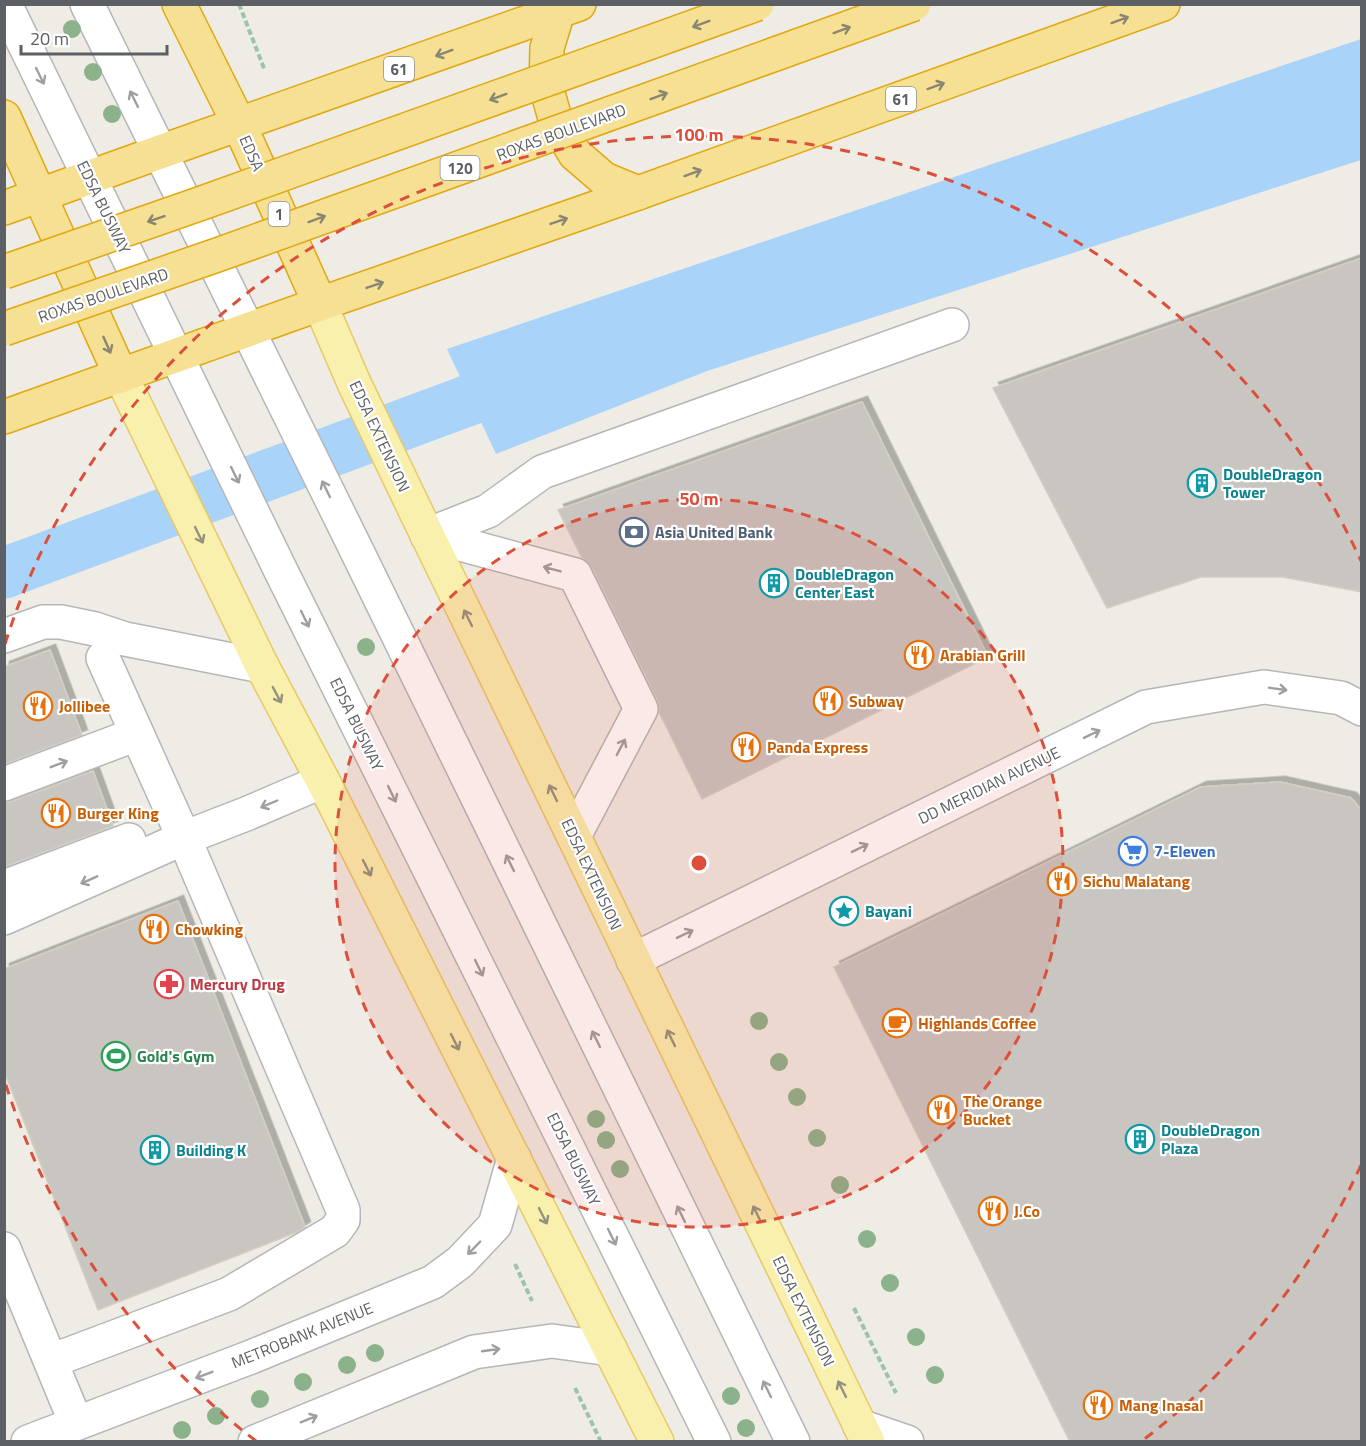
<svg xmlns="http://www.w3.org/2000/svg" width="1366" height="1446" viewBox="0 0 1366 1446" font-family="'Titillium Web',sans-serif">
  <defs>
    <filter id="shadow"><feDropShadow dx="5.5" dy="-5.5" stdDeviation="0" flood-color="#0004"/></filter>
  </defs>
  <rect width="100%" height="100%" fill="#eeece4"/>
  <!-- water -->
  <path fill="#a9d3f9" d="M1361 39V160L707 371 496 454 447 349Z"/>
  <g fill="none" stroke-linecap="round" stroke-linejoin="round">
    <!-- canal -->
    <path stroke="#a9d3f9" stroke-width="51" d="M4 573 491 392 535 378"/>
  </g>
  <!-- building -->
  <g fill="#c9c6c2" stroke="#d2cec3" stroke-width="1.5" filter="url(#shadow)">
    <path d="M1362 258V592L1283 577H1201L1107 608 993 388Z"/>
    <path d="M862 402 988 657 702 799 659 712 660 709 658 701 592 567 587 561 582 558 558 510Z"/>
    <path d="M50 650 82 735 4 764V667Z"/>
    <path d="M93 771 113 826 4 867V802H11Z"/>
    <path d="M1280 782 1351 798 1362 811V1442H1070L834 967 1201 787Z"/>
    <path d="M178 901 305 1227 297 1232 98 1310 4 1071V969Z"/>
  </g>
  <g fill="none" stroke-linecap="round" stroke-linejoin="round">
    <!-- minor casing -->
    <g stroke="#b5b6ba" stroke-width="36">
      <g id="minor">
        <path d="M5 4 279 567 714 1442"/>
        <path d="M87 4 352 541 793 1442"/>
        <path d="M427 535 488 511 542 472 952 325"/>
        <path d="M427 535 575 575 641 709 574 836"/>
        <path d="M4 636 43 622H61L95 629 125 639 262 666"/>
        <path d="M4 784 137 734"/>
        <path d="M4 887 129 840"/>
        <path d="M4 918 184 838 246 814 323 781"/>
        <path d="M633 960 1146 707 1264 687 1341 698 1362 709"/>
        <path d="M4 1249 76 1423"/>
        <path d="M51 1361 229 1294 335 1231 343 1220V1210L184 838 103 658"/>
        <path d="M860 1426 907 1442"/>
        <path d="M28 1442 251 1357 433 1282 460 1262 495 1225 514 1158"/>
        <path d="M255 1442 474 1352 552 1341 610 1349"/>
      </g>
    </g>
    <!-- major casing -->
    <g stroke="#e7c864" stroke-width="36">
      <g id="major">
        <path d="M320 304 354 383 418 516 868 1442"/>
        <path d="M121 376 262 666 323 781 657 1442"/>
      </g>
    </g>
    <!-- highway casing -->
    <g stroke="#e2a810" stroke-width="36">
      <g id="highway">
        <path d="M179 4 239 124 320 304"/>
        <path d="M558 12 547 48 546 86 556 122 575 154 604 179 638 193"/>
        <path d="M4 117 121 376"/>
        <path d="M4 208 160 152 579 4"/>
        <path d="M4 417 320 304 638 193 1163 4"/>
      </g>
    </g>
    <!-- path -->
    <g stroke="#9cc4a9" stroke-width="4" stroke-dasharray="6 3" stroke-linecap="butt">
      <path d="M239 4 265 71"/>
      <path d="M515 1264 532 1301"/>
      <path d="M854 1308 896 1393"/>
      <path d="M575 1388 601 1442"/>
    </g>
    <!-- minor -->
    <use href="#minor" stroke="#fff" stroke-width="33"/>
    <!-- major -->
    <use href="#major" stroke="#f9f0ae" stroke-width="33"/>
    <!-- highway -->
    <use href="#highway" stroke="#f5e094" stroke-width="33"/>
    <!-- highway-bridge casing -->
    <g stroke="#e2a810" stroke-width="36" stroke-linecap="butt">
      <g id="highway-bridge">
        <path d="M4 272 202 203 757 4"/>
        <path d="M4 329 220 254 914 4"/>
      </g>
    </g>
    <!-- highway-bridge -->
    <use href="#highway-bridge" stroke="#f5e094" stroke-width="33"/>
  </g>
  <!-- trees -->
  <g fill="#8cb28b">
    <circle cx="72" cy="29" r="9"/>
    <circle cx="93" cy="72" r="9"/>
    <circle cx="112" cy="114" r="9"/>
    <circle cx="366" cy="647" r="9"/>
    <circle cx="759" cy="1021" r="9"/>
    <circle cx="779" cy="1062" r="9"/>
    <circle cx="797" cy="1097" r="9"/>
    <circle cx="596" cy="1119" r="9"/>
    <circle cx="817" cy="1138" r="9"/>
    <circle cx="606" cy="1140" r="9"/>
    <circle cx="620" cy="1169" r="9"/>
    <circle cx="840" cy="1185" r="9"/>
    <circle cx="867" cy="1239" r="9"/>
    <circle cx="890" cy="1283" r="9"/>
    <circle cx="916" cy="1337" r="9"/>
    <circle cx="375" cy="1353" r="9"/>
    <circle cx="347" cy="1365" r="9"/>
    <circle cx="935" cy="1375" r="9"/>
    <circle cx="303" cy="1382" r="9"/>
    <circle cx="731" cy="1396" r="9"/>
    <circle cx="260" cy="1399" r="9"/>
    <circle cx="216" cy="1416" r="9"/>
    <circle cx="746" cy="1428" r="9"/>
    <circle cx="182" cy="1430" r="9"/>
  </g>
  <!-- one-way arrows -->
  <defs><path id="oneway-shaft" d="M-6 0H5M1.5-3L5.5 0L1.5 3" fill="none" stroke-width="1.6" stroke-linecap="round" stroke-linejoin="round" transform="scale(1.5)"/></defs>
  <g stroke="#8a8672">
    <use href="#oneway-shaft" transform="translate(1120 20) rotate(-20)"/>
    <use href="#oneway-shaft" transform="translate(701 24) rotate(160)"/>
    <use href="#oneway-shaft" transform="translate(842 30) rotate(-20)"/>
    <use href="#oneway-shaft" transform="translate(444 53) rotate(160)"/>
    <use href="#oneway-shaft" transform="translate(936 86) rotate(-20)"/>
    <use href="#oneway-shaft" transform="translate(659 96) rotate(-20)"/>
    <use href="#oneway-shaft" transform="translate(498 97) rotate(160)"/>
    <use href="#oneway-shaft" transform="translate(693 173) rotate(-20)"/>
    <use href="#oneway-shaft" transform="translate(156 219) rotate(161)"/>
    <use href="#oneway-shaft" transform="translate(317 219) rotate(-20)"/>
    <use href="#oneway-shaft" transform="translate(559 221) rotate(-19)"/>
    <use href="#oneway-shaft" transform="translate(375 285) rotate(-19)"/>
    <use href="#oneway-shaft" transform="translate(107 345) rotate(66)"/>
  </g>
  <g stroke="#9d9fa2">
    <use href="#oneway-shaft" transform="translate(40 76) rotate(64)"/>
    <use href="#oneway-shaft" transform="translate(134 99) rotate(-116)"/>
    <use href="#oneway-shaft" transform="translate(235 475) rotate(64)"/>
    <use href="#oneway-shaft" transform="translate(326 489) rotate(-116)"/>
    <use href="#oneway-shaft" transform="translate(552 569) rotate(-165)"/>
    <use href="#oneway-shaft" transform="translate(305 619) rotate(64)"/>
    <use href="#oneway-shaft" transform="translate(1278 689) rotate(8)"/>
    <use href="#oneway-shaft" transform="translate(1092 734) rotate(-26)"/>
    <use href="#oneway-shaft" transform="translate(621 747) rotate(-62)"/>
    <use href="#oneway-shaft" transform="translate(59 764) rotate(-21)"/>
    <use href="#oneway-shaft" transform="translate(392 794) rotate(64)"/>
    <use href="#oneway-shaft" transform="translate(269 804) rotate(157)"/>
    <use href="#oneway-shaft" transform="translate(860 848) rotate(-26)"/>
    <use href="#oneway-shaft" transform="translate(510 863) rotate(-116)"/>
    <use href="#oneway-shaft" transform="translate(89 880) rotate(156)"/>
    <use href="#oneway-shaft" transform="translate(685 934) rotate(-26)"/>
    <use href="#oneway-shaft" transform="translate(479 968) rotate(64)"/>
    <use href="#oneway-shaft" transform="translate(596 1039) rotate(-116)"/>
    <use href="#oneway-shaft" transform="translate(681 1214) rotate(-116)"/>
    <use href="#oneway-shaft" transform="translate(612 1237) rotate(64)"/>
    <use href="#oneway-shaft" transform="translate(474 1248) rotate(134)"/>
    <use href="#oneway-shaft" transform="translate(491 1350) rotate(-8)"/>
    <use href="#oneway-shaft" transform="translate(204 1375) rotate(159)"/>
    <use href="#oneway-shaft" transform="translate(767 1389) rotate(-116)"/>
    <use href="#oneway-shaft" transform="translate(309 1419) rotate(-22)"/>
  </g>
  <g stroke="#93927e">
    <use href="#oneway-shaft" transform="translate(199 535) rotate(64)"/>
    <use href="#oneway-shaft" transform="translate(468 618) rotate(-116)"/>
    <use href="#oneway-shaft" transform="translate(277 695) rotate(62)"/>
    <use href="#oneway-shaft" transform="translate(553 793) rotate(-116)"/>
    <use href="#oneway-shaft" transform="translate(367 868) rotate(63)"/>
    <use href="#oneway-shaft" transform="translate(671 1038) rotate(-116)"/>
    <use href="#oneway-shaft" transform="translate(455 1042) rotate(63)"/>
    <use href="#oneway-shaft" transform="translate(757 1214) rotate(-116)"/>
    <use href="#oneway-shaft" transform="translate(543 1216) rotate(63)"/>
    <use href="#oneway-shaft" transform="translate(842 1389) rotate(-116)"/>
  </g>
  <!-- distance rings -->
  <circle cx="699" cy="863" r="364" fill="#dd4e3b" fill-opacity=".12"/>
  <g fill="none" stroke="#dd4e3b" stroke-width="3" stroke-dasharray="10 8">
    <circle cx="699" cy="863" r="364"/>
    <path d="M1361 1165A728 728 0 0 1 1142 1441M256 1441A728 728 0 0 1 5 1082M5 644A728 728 0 0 1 1361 561"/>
  </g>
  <!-- icons -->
  <defs>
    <g id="building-ring" transform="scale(1.5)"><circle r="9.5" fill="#fff" stroke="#0f9aa8" stroke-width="1.5"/><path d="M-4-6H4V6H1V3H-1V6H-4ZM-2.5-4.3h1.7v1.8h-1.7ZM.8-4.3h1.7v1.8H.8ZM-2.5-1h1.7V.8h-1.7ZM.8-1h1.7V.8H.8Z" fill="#0f9aa8"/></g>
    <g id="bank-ring" transform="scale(1.5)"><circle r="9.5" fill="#fff" stroke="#5c6f8a" stroke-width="1.5"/><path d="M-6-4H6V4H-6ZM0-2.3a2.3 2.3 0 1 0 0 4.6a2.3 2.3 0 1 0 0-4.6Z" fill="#5c6f8a"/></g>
    <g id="restaurant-ring" transform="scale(1.5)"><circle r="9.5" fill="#fff" stroke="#e8710a" stroke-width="1.5"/><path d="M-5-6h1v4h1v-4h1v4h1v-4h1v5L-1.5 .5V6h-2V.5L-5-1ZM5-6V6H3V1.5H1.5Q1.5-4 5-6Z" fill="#e8710a"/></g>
    <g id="supermarket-ring" transform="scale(1.5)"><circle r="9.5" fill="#fff" stroke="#3f7fe0" stroke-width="1.5"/><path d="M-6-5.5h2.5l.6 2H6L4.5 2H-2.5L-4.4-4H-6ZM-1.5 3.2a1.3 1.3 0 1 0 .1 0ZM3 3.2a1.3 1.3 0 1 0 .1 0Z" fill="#3f7fe0"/></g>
    <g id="sight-ring" transform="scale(1.5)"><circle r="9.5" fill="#fff" stroke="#0f9aa8" stroke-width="1.5"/><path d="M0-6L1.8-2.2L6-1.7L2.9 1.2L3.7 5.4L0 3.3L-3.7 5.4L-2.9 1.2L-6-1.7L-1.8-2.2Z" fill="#0f9aa8"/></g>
    <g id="pharmacy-ring" transform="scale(1.5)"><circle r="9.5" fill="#fff" stroke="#e0444e" stroke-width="1.5"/><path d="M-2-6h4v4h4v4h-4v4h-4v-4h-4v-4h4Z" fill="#e0444e"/></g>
    <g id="cafe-ring" transform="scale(1.5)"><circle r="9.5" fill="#fff" stroke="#e8710a" stroke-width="1.5"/><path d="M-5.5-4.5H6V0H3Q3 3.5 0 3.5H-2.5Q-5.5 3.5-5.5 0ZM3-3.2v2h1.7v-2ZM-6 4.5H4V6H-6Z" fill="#e8710a"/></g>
    <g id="stadium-ring" transform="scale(1.5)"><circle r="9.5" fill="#fff" stroke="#2e9e5b" stroke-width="1.5"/><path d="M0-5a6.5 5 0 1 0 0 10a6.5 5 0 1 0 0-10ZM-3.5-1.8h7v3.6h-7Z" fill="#2e9e5b"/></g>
  </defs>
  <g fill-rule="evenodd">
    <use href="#building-ring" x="1202" y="483"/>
    <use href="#bank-ring" x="634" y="532"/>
    <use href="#building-ring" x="774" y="583"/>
    <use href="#restaurant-ring" x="919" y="655"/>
    <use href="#restaurant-ring" x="828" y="701"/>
    <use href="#restaurant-ring" x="38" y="706"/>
    <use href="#restaurant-ring" x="746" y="747"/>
    <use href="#restaurant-ring" x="56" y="813"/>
    <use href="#supermarket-ring" x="1133" y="851"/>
    <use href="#restaurant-ring" x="1062" y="881"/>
    <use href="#sight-ring" x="844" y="911"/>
    <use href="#restaurant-ring" x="154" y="929"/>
    <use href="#pharmacy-ring" x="169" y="984"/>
    <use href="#cafe-ring" x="897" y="1023"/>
    <use href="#stadium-ring" x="116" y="1056"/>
    <use href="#restaurant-ring" x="942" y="1110"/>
    <use href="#building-ring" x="1140" y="1139"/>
    <use href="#building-ring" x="155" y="1150"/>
    <use href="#restaurant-ring" x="993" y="1211"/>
    <use href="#restaurant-ring" x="1098" y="1405"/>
  </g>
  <g text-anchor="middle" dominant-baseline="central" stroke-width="4.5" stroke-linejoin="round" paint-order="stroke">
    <!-- shield labels -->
    <g fill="#fff" stroke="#8d8f92" stroke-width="1.5">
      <rect x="384" y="57" width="30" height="24" rx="4.5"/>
      <rect x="886" y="87" width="30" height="24" rx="4.5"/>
      <rect x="440.5" y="156" width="39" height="24" rx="4.5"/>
      <rect x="268.5" y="202" width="21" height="24" rx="4.5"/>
    </g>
    <g font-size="15" font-weight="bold" fill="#5c5f64">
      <text x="399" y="69">61</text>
      <text x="901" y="99">61</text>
      <text x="460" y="168">120</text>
      <text x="279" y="214">1</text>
    </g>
    <!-- street labels -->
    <g font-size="16" fill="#5c5f64" stroke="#fff">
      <text transform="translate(561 132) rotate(-20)">ROXAS BOULEVARD</text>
      <text transform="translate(252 153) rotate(66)">EDSA</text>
      <text transform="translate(104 207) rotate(64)">EDSA BUSWAY</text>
      <text transform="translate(103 295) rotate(-19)">ROXAS BOULEVARD</text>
      <text transform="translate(380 436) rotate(65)">EDSA EXTENSION</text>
      <text transform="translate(357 724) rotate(64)">EDSA BUSWAY</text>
      <text transform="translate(989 785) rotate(-26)">DD MERIDIAN AVENUE</text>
      <text transform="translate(592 874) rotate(65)">EDSA EXTENSION</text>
      <text transform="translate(574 1159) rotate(64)">EDSA BUSWAY</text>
      <text transform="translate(804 1311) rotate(64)">EDSA EXTENSION</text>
      <text transform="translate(302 1335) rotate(-22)">METROBANK AVENUE</text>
    </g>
    <!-- culture labels -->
    <g font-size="16" font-weight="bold" fill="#0d838f" stroke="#fff" text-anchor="start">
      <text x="1223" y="474">DoubleDragon<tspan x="1223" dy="18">Tower</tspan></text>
      <text x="795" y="574">DoubleDragon<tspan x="795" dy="18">Center East</tspan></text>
      <text x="865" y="911">Bayani</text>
      <text x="1161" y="1130">DoubleDragon<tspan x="1161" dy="18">Plaza</tspan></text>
      <text x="176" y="1150">Building K</text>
    </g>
    <!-- service labels -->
    <g font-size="16" font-weight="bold" fill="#4e5e75" stroke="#fff" text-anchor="start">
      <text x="655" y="532">Asia United Bank</text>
    </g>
    <!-- food labels -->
    <g font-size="16" font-weight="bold" fill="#c56008" stroke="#fff" text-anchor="start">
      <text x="940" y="655">Arabian Grill</text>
      <text x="849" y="701">Subway</text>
      <text x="59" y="706">Jollibee</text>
      <text x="767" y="747">Panda Express</text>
      <text x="77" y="813">Burger King</text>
      <text x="1083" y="881">Sichu Malatang</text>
      <text x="175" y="929">Chowking</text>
      <text x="918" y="1023">Highlands Coffee</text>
      <text x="963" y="1101">The Orange<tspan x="963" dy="18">Bucket</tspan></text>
      <text x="1014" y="1211">J.Co</text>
      <text x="1119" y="1405">Mang Inasal</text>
    </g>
    <!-- shop labels -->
    <g font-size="16" font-weight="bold" fill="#366cbe" stroke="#fff" text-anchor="start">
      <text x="1154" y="851">7-Eleven</text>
    </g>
    <!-- health labels -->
    <g font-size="16" font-weight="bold" fill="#be3a42" stroke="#fff" text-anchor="start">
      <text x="190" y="984">Mercury Drug</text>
    </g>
    <!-- leisure labels -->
    <g font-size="16" font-weight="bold" fill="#27864d" stroke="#fff" text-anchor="start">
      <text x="137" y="1056">Gold's Gym</text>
    </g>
  </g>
  <circle cx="699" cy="863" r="9" fill="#dd4e3b" stroke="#fff" stroke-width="3"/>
  <g font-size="18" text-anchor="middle" font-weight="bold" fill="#dd4e3b" stroke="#fff" stroke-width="4.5" stroke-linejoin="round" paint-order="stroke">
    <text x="699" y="141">100 m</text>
    <text x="699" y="505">50 m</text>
  </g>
  <!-- border -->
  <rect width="1366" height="1446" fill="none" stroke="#5c5f64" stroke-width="12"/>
  <!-- scale -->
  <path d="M21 45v9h146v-9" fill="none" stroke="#5c5f64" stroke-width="3"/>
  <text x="30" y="45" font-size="18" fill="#5c5f64" stroke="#ffffff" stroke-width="4.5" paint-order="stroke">20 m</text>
</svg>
